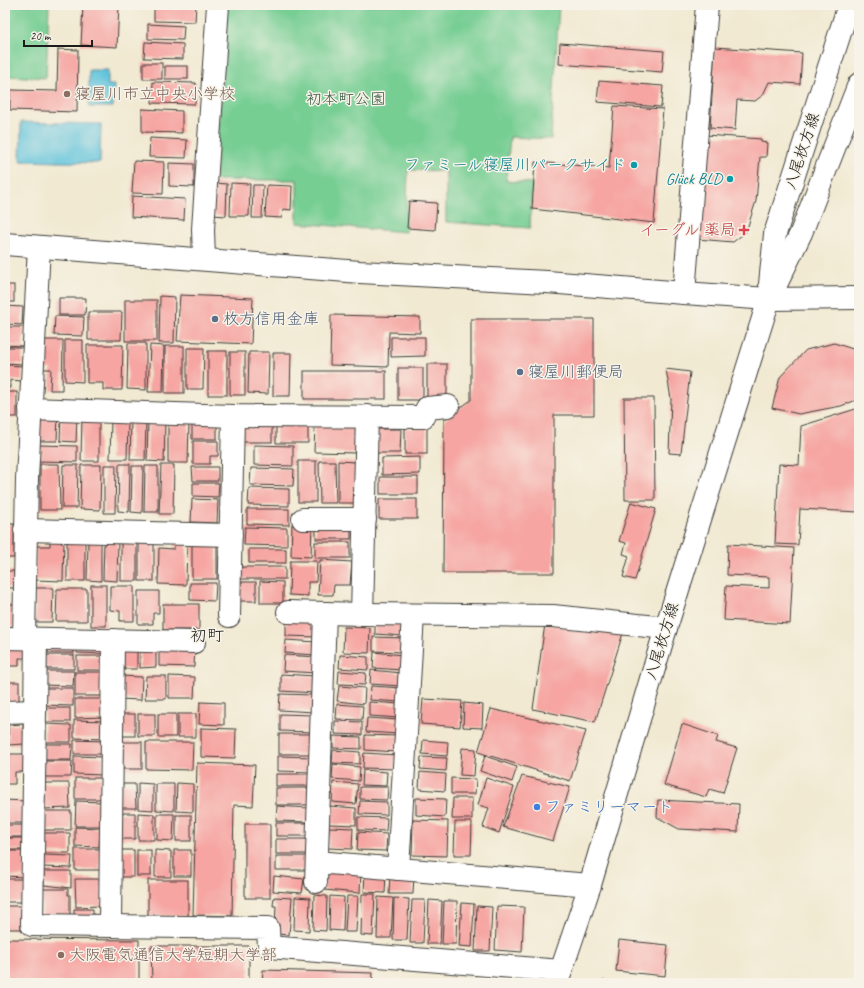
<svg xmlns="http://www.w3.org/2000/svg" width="864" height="988" viewBox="0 0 864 988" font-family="Caveat,'Klee One',sans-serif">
  <rect width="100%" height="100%" fill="#f7f3e8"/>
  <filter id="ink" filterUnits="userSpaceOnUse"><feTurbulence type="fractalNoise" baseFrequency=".025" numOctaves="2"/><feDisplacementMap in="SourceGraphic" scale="8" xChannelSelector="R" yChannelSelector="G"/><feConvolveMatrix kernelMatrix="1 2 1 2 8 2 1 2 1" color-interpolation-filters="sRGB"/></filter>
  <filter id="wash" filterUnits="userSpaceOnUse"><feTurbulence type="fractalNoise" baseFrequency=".012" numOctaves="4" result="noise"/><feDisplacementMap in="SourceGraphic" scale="16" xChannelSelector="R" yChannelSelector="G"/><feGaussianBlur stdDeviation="0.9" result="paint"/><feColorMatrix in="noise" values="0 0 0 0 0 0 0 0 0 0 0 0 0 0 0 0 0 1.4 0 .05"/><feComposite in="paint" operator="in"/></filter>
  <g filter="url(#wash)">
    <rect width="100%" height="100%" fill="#f1e9d1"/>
    <!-- green -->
    <g fill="#76ce93" stroke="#497558">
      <path d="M5 5H49L46 78 5 76Z"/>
      <path d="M227 5H559L551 139 510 137 506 181 532 183 530 228 446 222V171L408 170 406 232 297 223V180H215Z"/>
    </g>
    <!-- water -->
    <g fill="#5dc2db" stroke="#3c6f7c">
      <path d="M89 70H108V85H114L113 107H89Z"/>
      <path d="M21 122 101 124 100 163 20 161Z"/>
    </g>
    <g id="blocks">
      <!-- building -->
      <g fill="#f6a5a2">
        <path d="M83 5H119L117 47 81 45Z"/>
        <path d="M154 5H196L195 22 154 21Z"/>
        <path d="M148 24 184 26 183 40 148 39Z"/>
        <path d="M145 42 183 44V59L144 58Z"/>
        <path d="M560 43 664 51 662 72 559 64Z"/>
        <path d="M715 47 802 53 800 84 769 82 763 95 755 101 737 100 735 130 710 128Z"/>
        <path d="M58 49 78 50 77 112 10 110V90L57 91Z"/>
        <rect x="143" y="63" width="19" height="16"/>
        <rect x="165" y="66" width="23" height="13"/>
        <path d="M599 81 663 86 661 107 597 102Z"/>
        <path d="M153 82 196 83 195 104 152 103Z"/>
        <path d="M614 106 663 109 654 223 532 209 535 162 609 168Z"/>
        <path d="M142 109 182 111V133L142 132Z"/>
        <path d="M706 135 761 139V142L767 143 766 157H760L756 201 746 232 733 242 697 239Z"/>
        <path d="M150 138 187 140 186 158 149 157Z"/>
        <path d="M134 161 164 162 163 194 132 193Z"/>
        <path d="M169 163 194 164V187L169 186Z"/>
        <path d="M214 183 227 184 226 216 213 215Z"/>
        <path d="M231 183 250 184 249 216H230Z"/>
        <path d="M253 185H263L262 218H252Z"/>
        <path d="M267 185 292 186 291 210 283 209 282 218 265 217Z"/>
        <path d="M132 196 185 199 184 220 131 217Z"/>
        <path d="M409 201 437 203 435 230 407 228Z"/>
        <rect x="5" y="285" width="9" height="17"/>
        <path d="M180 295 253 298 251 344 177 341Z"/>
        <path d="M160 296 175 297 174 343H159Z"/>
        <path d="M59 298H86L85 315H59Z"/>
        <rect x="125" y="300" width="32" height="41"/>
        <path d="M5 306 23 307 22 325 5 324Z"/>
        <path d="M88 312H122L121 340H88Z"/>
        <path d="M331 315 420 317V333L389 332 388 367 330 365Z"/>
        <path d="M55 316 84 317 83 336 54 335Z"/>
        <path d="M471 319H594V415H554V573H443L444 420 471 400Z"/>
        <path d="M5 327H24L23 346 5 345Z"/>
        <path d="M391 337H425V356L391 357Z"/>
        <path d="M44 340H63L62 390H50L51 369H43Z"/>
        <path d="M65 340H83V382L65 381Z"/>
        <path d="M128 343H146V390L127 389Z"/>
        <path d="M834 343 859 351V399L841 406 799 414 772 408 780 377 806 350Z"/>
        <path d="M87 345H123L122 390H103V383H87Z"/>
        <path d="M150 345 164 346 163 392H148Z"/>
        <rect x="165" y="346" width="19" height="47"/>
        <path d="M5 347H23L22 364 5 363Z"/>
        <path d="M187 348H204L203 389H187Z"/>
        <rect x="208" y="351" width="19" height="44"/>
        <rect x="230" y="352" width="15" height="43"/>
        <path d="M249 352H269L268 394 248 393Z"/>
        <path d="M273 353H291L290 396H273Z"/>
        <rect x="427" y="364" width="20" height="34"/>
        <path d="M5 365 22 366V381L10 380V388H5Z"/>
        <rect x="398" y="368" width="25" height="32"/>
        <path d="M666 369 690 372 681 454 669 453 671 399Z"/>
        <rect x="304" y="371" width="82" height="28"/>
        <rect x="5" y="392" width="12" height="25"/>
        <path d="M624 398H654L655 500H625Z"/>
        <path d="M859 408V512L800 509 798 545 775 544 779 464 799 465 801 426Z"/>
        <path d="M39 414H58L57 441H38Z"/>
        <path d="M61 414 77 415 76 442 60 441Z"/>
        <path d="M82 416H99V461H81Z"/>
        <path d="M192 418 217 423V439H192Z"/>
        <path d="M111 420 128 421 127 459H110Z"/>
        <path d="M131 420H146L145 460H130Z"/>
        <path d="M168 421 189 422 188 463H168Z"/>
        <rect x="242" y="421" width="30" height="21"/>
        <path d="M276 421 308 422V443H276Z"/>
        <path d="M148 422H165L164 462 147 461Z"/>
        <path d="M315 422 357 423V453L314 452Z"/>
        <rect x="405" y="428" width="22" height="26"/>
        <path d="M377 429H401L400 453H377Z"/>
        <path d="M193 441H218V456H210V464H193Z"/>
        <path d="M39 445 77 446V462L38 461Z"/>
        <path d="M254 445 293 446V466L254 465Z"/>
        <path d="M420 457V474L382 475V458Z"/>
        <rect x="298" y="461" width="18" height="41"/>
        <path d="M319 461H335L336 503H320Z"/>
        <path d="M338 461 355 462V503H338Z"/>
        <path d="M40 464H59L60 510H40Z"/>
        <path d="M119 464H130L129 512 118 511Z"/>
        <path d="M63 465H78L77 508H62Z"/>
        <path d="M81 465H101L100 510 80 509Z"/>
        <path d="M104 465H116L115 513H104Z"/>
        <path d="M161 465H174L173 514H159Z"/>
        <path d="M132 466H143L142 513 131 512Z"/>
        <path d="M145 466H158V512H144Z"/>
        <path d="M192 467H218V481H193Z"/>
        <path d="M251 468 294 469 293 486 250 485Z"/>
        <rect x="380" y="477" width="38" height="17"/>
        <path d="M193 483H219L218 497 193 496Z"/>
        <path d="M249 488 289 489V506L248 505Z"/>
        <path d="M192 499 218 500 217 523 191 522Z"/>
        <rect x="379" y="499" width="38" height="20"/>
        <path d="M631 502 656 509 635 580 623 577 629 556 623 554 626 543 619 541Z"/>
        <path d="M247 509H289V525L247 524Z"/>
        <rect x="316" y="523" width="35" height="16"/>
        <rect x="5" y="524" width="9" height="34"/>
        <path d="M292 524 312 525 311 557 291 556Z"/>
        <path d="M245 527 287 528V546L244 545Z"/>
        <path d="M50 540H64L63 581 35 580 36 546H50Z"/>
        <path d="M174 540H187L186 585 158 584 159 548 174 549Z"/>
        <path d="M88 541 101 542V581L87 580Z"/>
        <path d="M104 541H118L117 581 103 580Z"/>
        <rect x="67" y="542" width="18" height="39"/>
        <rect x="121" y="542" width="16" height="39"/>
        <rect x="139" y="542" width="15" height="39"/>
        <rect x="315" y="542" width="35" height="16"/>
        <rect x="192" y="543" width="25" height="36"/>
        <path d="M728 544 794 548 790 624 724 620 726 586 769 588V577L727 575Z"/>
        <rect x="249" y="549" width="37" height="14"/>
        <path d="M320 560 352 562 350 585H334L333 595H318Z"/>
        <path d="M290 561H317L316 582H308V596L289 595Z"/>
        <rect x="239" y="567" width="46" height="12"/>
        <rect x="5" y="571" width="9" height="17"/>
        <path d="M260 581 283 582V603H260Z"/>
        <rect x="236" y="582" width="20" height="19"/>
        <path d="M190 583H216L215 601 190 600Z"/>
        <rect x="91" y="585" width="15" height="41"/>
        <path d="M110 586H134V621H120V611L110 610Z"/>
        <path d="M35 588H53L52 622H35Z"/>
        <path d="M57 589H87V621H56Z"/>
        <path d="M138 591H159V613H153V624H138Z"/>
        <rect x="5" y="604" width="9" height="23"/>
        <rect x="163" y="604" width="36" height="26"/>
        <path d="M286 619 319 620 318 637 286 636Z"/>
        <path d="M375 621 403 622V636L375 634Z"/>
        <path d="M545 624 623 633 595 722 533 709Z"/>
        <path d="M344 627 370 628 369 653 343 652Z"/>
        <path d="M373 637 404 638V652L373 651Z"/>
        <path d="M286 640 317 642 316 655 285 653Z"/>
        <rect x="48" y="642" width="26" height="11"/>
        <path d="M77 642 106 643V654L77 653Z"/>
        <path d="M5 643H27V658H19V666H5Z"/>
        <rect x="119" y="646" width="18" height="23"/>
        <path d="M140 646H156V667L140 668Z"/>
        <path d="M159 646 195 647 194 667 159 666Z"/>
        <path d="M374 652 403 655 402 670 373 668Z"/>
        <rect x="44" y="655" width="30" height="14"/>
        <path d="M284 655 317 657 316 673 283 671Z"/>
        <path d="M340 655 368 657V670L339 668Z"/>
        <rect x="77" y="656" width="28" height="14"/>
        <path d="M371 670 402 673 401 686 370 684Z"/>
        <path d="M44 671H74L73 686 43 685Z"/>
        <path d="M339 671 366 673 365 685 338 684Z"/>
        <path d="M75 672H104L105 696H75Z"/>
        <path d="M281 674 316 676 315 693 281 691Z"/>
        <path d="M120 676 142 677 141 700 119 699Z"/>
        <path d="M146 676H166V699H145Z"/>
        <path d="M169 676 195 677 194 698H169Z"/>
        <rect x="5" y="682" width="14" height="21"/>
        <path d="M339 686 365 688 364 704 337 701Z"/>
        <path d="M371 686 401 688 400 702 370 700Z"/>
        <path d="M42 688H73V706L42 705Z"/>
        <path d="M280 694 315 695 314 712 279 710Z"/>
        <path d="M75 699H105V717L75 718Z"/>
        <path d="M423 699 462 701 460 727 421 724Z"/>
        <path d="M200 702 224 703V725L199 724Z"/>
        <path d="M369 702 401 704 400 718 369 716Z"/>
        <path d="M464 703 483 705 482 728 463 727Z"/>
        <path d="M337 704 363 706 362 720 336 719Z"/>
        <rect x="44" y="708" width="26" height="14"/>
        <path d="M491 709 586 731 570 781 478 752Z"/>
        <rect x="119" y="714" width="16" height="22"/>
        <rect x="138" y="714" width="17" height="22"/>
        <rect x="158" y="714" width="18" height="23"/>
        <rect x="178" y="714" width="18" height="23"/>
        <path d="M280 714 313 715V732L280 731Z"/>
        <path d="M367 718 400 720 399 734 366 732Z"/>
        <path d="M74 720 106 721 105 739 74 738Z"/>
        <path d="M335 721 362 722V735L335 734Z"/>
        <path d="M23 724 24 744 9 745 8 725Z"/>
        <path d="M44 724 71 725V742H44Z"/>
        <path d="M682 724 718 736 716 742 737 748 723 793 709 789 706 797 664 785Z"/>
        <path d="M201 728 236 729 235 758 201 757Z"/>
        <rect x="279" y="734" width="35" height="20"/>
        <path d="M365 735 398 736 397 752 365 750Z"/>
        <path d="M333 736 361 737V749L333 748Z"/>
        <path d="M74 740 105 741 104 754H74Z"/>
        <path d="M423 740 448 742 447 756 422 754Z"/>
        <rect x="119" y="742" width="23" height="27"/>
        <path d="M146 742H193L192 770 146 769Z"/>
        <path d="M43 744H72L71 760H43Z"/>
        <path d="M462 748 476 749 474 776 460 775Z"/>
        <path d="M333 750 360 752V764L332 763Z"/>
        <path d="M364 753 397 755 396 769 363 768Z"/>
        <path d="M5 754H24V772H15V784H5Z"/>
        <path d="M74 756 103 757V775L74 774Z"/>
        <path d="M278 756 313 757 312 772 278 771Z"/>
        <path d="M485 756 517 767 512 782 480 771Z"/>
        <path d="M421 757 447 758 446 771 420 769Z"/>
        <path d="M43 761H72L71 777H43Z"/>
        <path d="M197 763 255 765 253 806 234 805 232 916 193 915Z"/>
        <path d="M333 764 360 767 359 781 332 779Z"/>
        <path d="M363 770 387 772 386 786 362 785Z"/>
        <path d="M420 772 446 774 445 791 419 789Z"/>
        <rect x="276" y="774" width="34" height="12"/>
        <path d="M522 776 570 787 553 841 503 827Z"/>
        <rect x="75" y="778" width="26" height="21"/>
        <path d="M451 778 476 779 475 794H451Z"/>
        <path d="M486 778 514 787 499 833 483 827 489 808 478 805Z"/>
        <path d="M333 782 358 784 356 804 332 802Z"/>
        <path d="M42 783H69L70 808 43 809Z"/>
        <path d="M138 783 153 784V810L138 809Z"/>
        <path d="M177 783 193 784V812L176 811Z"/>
        <path d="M117 784H135L136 808H117Z"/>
        <path d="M156 784H174V811L156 810Z"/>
        <path d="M360 787H388L387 800 360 799Z"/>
        <rect x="276" y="788" width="34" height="17"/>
        <path d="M416 798 446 799 445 817 416 815Z"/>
        <path d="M453 798H472V819H452Z"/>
        <path d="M5 800 25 801 24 823H5Z"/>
        <path d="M658 800 739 804 738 832 679 829 657 817Z"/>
        <path d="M76 801 102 802 101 826H75Z"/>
        <path d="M360 801 387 802V815L359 814Z"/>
        <path d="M277 806 309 808V822L276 821Z"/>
        <path d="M330 806 356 808V825L329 824Z"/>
        <rect x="44" y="811" width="27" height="19"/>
        <path d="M119 813H135V839H118Z"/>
        <path d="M138 813 154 814V840H138Z"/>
        <path d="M157 814H174L173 841 157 840Z"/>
        <rect x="176" y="815" width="15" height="26"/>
        <path d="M358 817 387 818 386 831 358 830Z"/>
        <path d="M413 820 448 821 447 856 412 855Z"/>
        <path d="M455 822H472L471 855H454Z"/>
        <rect x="276" y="823" width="32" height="13"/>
        <rect x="245" y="824" width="25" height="74"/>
        <rect x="5" y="825" width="20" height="12"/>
        <path d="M75 827 100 828 99 847 75 846Z"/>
        <path d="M329 827 353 828 352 849 328 848Z"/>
        <path d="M358 832 387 834 386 851 357 850Z"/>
        <path d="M44 833H70V853H43Z"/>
        <rect x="5" y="838" width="21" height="12"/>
        <rect x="276" y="839" width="31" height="15"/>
        <rect x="75" y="849" width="25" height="21"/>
        <rect x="119" y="850" width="15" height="27"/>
        <rect x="137" y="850" width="14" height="26"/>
        <path d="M155 850 171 851V877H155Z"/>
        <rect x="174" y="850" width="17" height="26"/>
        <path d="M5 851H24V877L5 876Z"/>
        <path d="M43 855 72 856 71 868 43 867Z"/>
        <rect x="276" y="856" width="31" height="14"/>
        <path d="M326 869 361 871 360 893 324 890Z"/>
        <path d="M44 871H71V888L44 885Z"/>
        <path d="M365 872 386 873 385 893 364 892Z"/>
        <path d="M390 873 414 874 413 894H389Z"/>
        <path d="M274 876 304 879 302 893 273 891Z"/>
        <rect x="5" y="879" width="20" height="23"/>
        <path d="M75 879H101L102 906 76 907Z"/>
        <rect x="148" y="880" width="40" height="36"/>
        <path d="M43 889H68V895H70V917L42 921Z"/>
        <path d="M362 894H375L373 936 361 935Z"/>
        <path d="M314 895 327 896 326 931 313 930Z"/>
        <path d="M330 896 344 897 343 931 329 930Z"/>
        <path d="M347 896H358L356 932H345Z"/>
        <path d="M274 897 292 898 289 935 277 934 275 927 276 906H273Z"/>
        <path d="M295 897 310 898 309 931 294 930Z"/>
        <path d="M378 897 393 898 391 938H377Z"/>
        <path d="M394 898 409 899 407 940H393Z"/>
        <path d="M412 900H425L423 943H410Z"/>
        <path d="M429 900 442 901 440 944H427Z"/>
        <path d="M444 901H457L456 944H442Z"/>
        <path d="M462 903 474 904 472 947 459 946Z"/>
        <rect x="5" y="906" width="18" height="23"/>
        <path d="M477 906 492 907 490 951H475Z"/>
        <path d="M497 906 524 907 522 952 495 950Z"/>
        <path d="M74 909H93V919L74 918Z"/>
        <path d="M5 939 139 940V983H5Z"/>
        <path d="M619 940 668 945 665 976 616 971Z"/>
        <path d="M151 946H249V983H152Z"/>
        <path d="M263 970 373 973 372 983H262Z"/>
        <path d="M602 980 610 981V983H601Z"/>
      </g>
    </g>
  </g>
  <g filter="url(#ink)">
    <use href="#blocks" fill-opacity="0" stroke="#3c3b37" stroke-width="1"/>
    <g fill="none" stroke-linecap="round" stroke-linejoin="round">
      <!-- minor casing -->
      <g stroke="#3c3b37" stroke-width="24">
        <g id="minor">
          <path d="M5 244 360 272 547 282 684 293 769 299 859 298"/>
          <path d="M204 259 203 229 218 5"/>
          <path d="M684 293 707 5"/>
          <path d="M30 409 233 416 423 417 427 408 448 406"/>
          <path d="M303 519H365"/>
          <path d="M25 530 231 535"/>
          <path d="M288 612 362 614 553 616 666 628"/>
          <path d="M362 614 367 416"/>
          <path d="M229 616 233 416"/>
          <path d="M5 638 194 642"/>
          <path d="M24 638 27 479 39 247"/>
          <path d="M36 639 32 925 268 928 269 947 561 971"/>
          <path d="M5 712 35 711"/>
          <path d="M317 862 590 885"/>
          <path d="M398 869 413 615"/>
          <path d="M316 882 325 613"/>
          <path d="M110 926 113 640"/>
        </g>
      </g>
      <!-- major casing -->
      <g stroke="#3c3b37" stroke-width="24">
        <g id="major">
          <path d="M770 284 775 234 849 5"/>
          <path d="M557 983 590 885 666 628 769 299 801 233 859 84"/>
        </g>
      </g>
      <!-- minor -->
      <use href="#minor" stroke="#fff" stroke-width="22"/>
      <!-- major -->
      <use href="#major" stroke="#fff" stroke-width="22"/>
    </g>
  </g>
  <!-- markers -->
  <g fill="#8d6e63" stroke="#f7f3e8" stroke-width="1.5">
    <circle cx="67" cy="94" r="4"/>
    <circle cx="61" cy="955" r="4"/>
  </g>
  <g fill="#0f9aa8" stroke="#f7f3e8" stroke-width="1.5">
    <circle cx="634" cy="165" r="4"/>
    <circle cx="730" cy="179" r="4"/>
  </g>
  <path fill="#e0444e" stroke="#f7f3e8" stroke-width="1.5" d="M742 224h4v4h4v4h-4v4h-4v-4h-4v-4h4z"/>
  <g fill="#5c6f8a" stroke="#f7f3e8" stroke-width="1.5">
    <circle cx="215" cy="319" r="4"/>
    <circle cx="520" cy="372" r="4"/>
  </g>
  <circle fill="#3f7fe0" stroke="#f7f3e8" stroke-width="1.5" cx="537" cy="807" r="4"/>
  <g text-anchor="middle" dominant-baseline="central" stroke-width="3" stroke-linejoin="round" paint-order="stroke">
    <!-- education labels -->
    <g font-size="16" fill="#785e54" stroke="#f7f3e8" text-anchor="start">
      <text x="75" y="94">寝屋川市立中央小学校</text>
      <text x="69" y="955">大阪電気通信大学短期大学部</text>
    </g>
    <!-- park labels -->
    <g font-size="16" fill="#3c5a46" stroke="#f7f3e8">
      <text x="346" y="99">初本町公園</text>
    </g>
    <!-- street labels -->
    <g font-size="16" fill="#1c1c1c" stroke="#f7f3e8">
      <text transform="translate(802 151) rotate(-72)">八尾枚方線</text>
      <text transform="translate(662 641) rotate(-73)">八尾枚方線</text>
    </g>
    <!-- culture labels -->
    <g font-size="16" fill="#0d838f" stroke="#f7f3e8" text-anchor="end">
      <text x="626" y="165">ファミール寝屋川パークサイド</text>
      <text x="722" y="179">Glück BLD</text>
    </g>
    <!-- health labels -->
    <g font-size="16" fill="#be3a42" stroke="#f7f3e8" text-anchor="end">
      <text x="736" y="230">イーグル 薬局</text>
    </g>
    <!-- service labels -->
    <g font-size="16" fill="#4e5e75" stroke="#f7f3e8" text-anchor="start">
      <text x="223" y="319">枚方信用金庫</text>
      <text x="528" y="372">寝屋川郵便局</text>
    </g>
    <!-- shop labels -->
    <g font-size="16" fill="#366cbe" stroke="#f7f3e8" text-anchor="start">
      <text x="545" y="807">ファミリーマート</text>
    </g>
    <!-- neighbourhood labels -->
    <g font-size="17" fill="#1c1c1c" stroke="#f7f3e8">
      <text x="207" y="635">初町</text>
    </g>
  </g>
  <!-- margin -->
  <rect width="864" height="988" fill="none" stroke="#f7f3e8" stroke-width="20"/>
  <!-- scale -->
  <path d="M24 40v6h68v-6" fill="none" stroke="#1c1c1c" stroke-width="2"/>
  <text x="30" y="40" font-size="12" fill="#1c1c1c" stroke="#f7f3e8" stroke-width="3" paint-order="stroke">20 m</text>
</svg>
